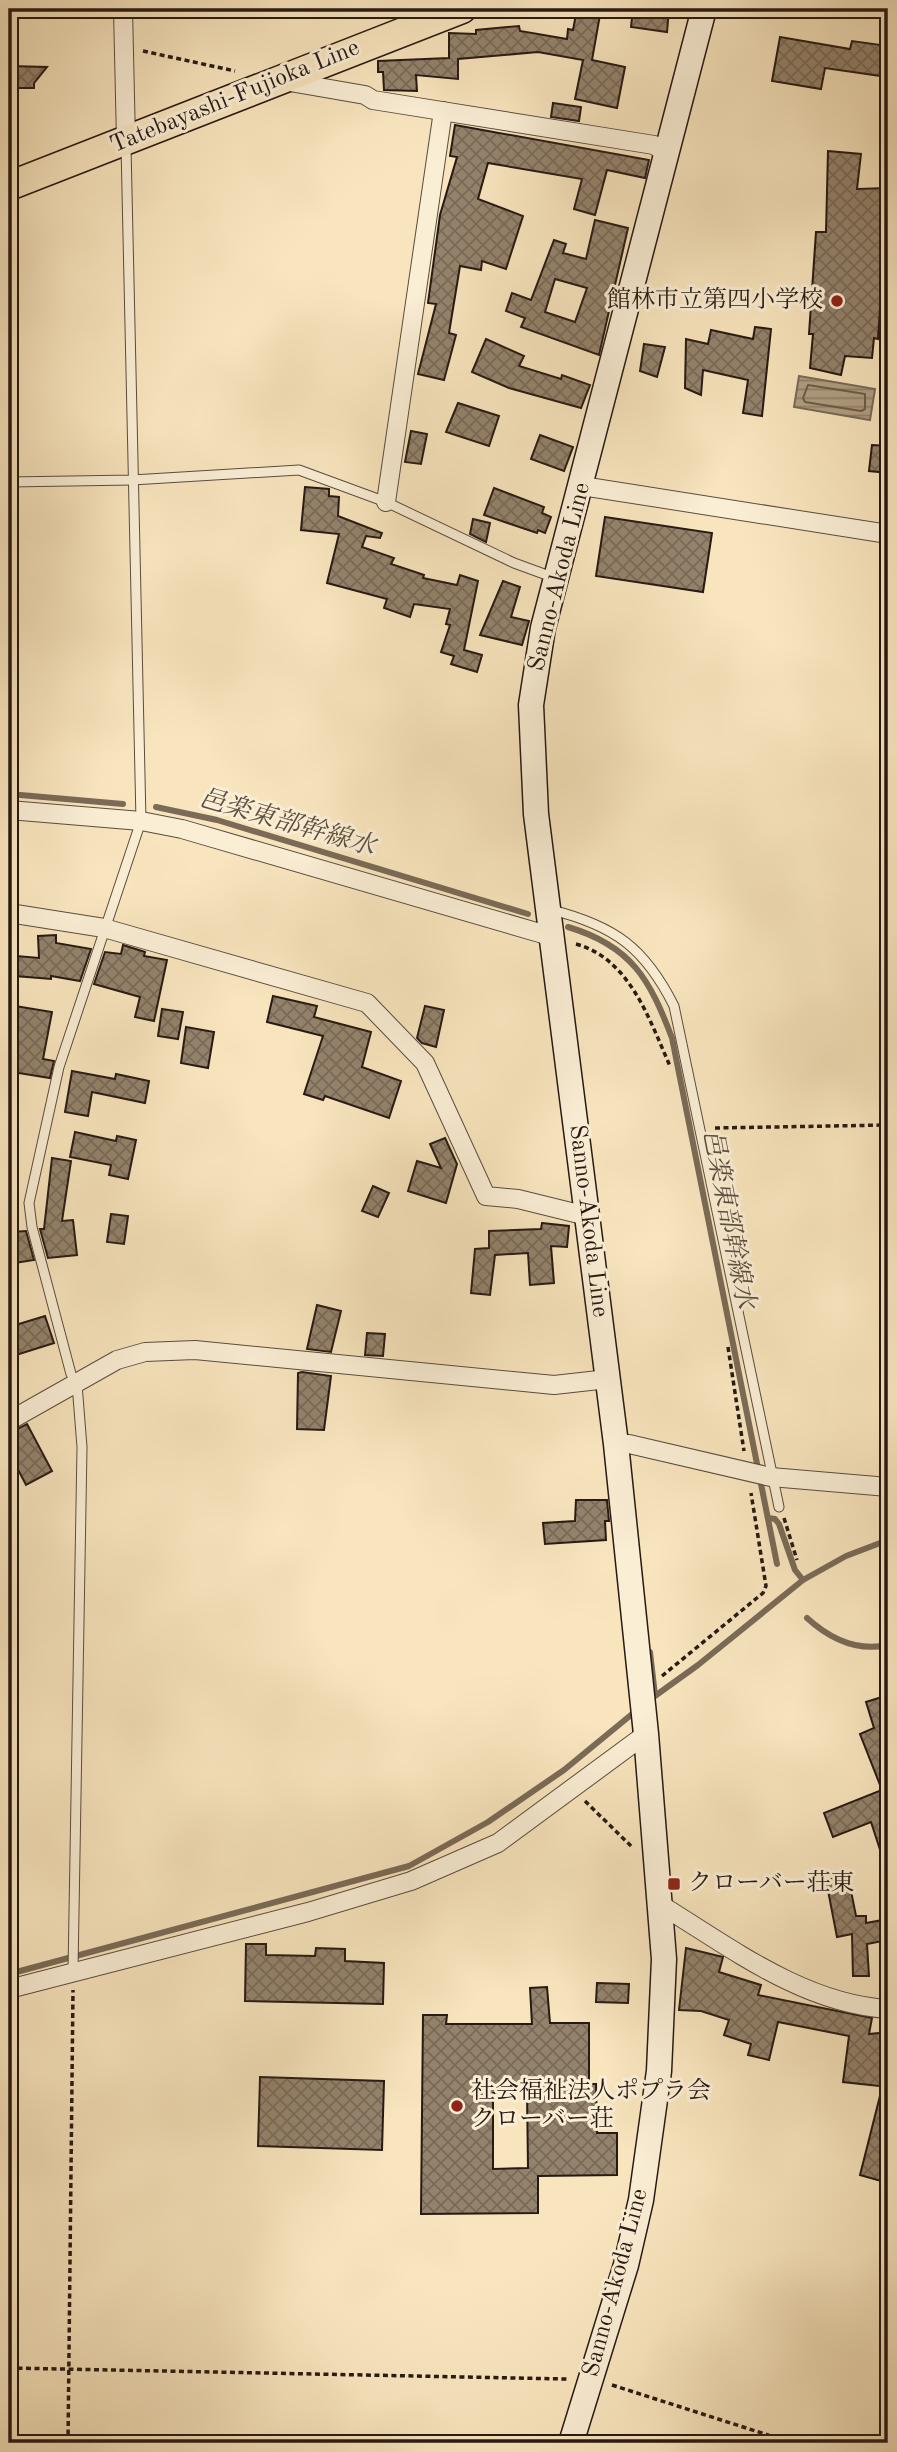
<svg xmlns="http://www.w3.org/2000/svg" width="897" height="2452" viewBox="0 0 897 2452" font-family="'Old Standard TT','Noto Serif JP',serif">
  <defs>
    <pattern id="water-rules" width="6" height="5" patternUnits="userSpaceOnUse" patternTransform="scale(1.75)"><rect width="6" height="5" fill="#b1a084"/><path d="M0 2.5h6" fill="none" stroke="#90826b"/></pattern>
    <pattern id="building-cross-hatch" width="8" height="8" patternUnits="userSpaceOnUse" patternTransform="scale(1.75)"><rect width="8" height="8" fill="#94836c"/><path d="M0 0l8 8M0 8l8-8" fill="none" stroke="#796a58"/></pattern>
  </defs>
  <rect width="100%" height="100%" fill="#f8e5be"/>
  <filter id="stains"><feTurbulence type="fractalNoise" baseFrequency=".00286" numOctaves="4"/><feColorMatrix values="0 0 0 0 .2 0 0 0 0 .09 0 0 0 0 .02 0 0 0 .5 -.17"/></filter>
  <radialGradient id="worn" r=".72"><stop offset=".6" stop-color="#630" stop-opacity="0"/><stop offset="1" stop-color="#630" stop-opacity=".3"/></radialGradient>
  <!-- water -->
  <path fill="url(#water-rules)" stroke="#7a6a57" stroke-width="2" d="M799 376 875 389 870 420 794 407Z"/>
  <g fill="none" stroke-linecap="round" stroke-linejoin="round">
    <!-- shore -->
    <path stroke="#6c5c4c" stroke-width="2" d="M808 385 865 394V409L861 411 805 402 803 398Z"/>
    <!-- stream -->
    <g stroke="#7a6a57" stroke-width="6">
      <path d="M9 794 123 804"/>
      <path d="M156 807 217 820 528 914"/>
      <path d="M568 927C632 946 650 980 672 1038L777 1564"/>
      <path d="M768 1518 775 1519 779 1524 795 1570 803 1580"/>
      <path d="M807 1618C830 1639 856 1652 888 1645"/>
      <path d="M650 1652 655 1695"/>
      <path d="M648 1701 698 1665 803 1580 846 1556 888 1540"/>
      <path d="M9 1974 409 1866 488 1822 564 1770 637 1710"/>
    </g>
  </g>
  <!-- building -->
  <g fill="url(#building-cross-hatch)" stroke="#271913" stroke-width="2" fill-rule="evenodd">
    <path d="M577 9H601L592 60 625 67 617 108 575 99 583 60 538 52 458 59V79L416 75 417 91 384 90 383 72H378V61L449 58V33L476 34V30L519 26 520 31 567 39 568 29 573 30Z"/>
    <path d="M633 9H669L667 32 631 27Z"/>
    <path d="M780 37 850 49 852 41 888 46V77L825 68 821 89 772 81Z"/>
    <path d="M9 66 47 67 34 83V88H9Z"/>
    <path d="M553 103 581 107 579 121 551 117Z"/>
    <path d="M455 125 649 160 645 178 607 170 595 215 574 209 582 179 488 163 478 199 523 216 506 269 482 261 481 270 460 266 449 333 456 335 444 380 418 374 436 304 428 303 440 215 457 157 450 156Z"/>
    <path d="M828 151 861 154 857 189 888 188V278H882L878 339 874 338 872 358 845 356 841 375 810 368 813 334H809L816 232H826Z"/>
    <path d="M595 220 628 228 599 355 521 327 525 318 506 311 512 293 531 300 554 240 566 244 563 253 586 259ZM555 279 587 288 575 322 545 312Z"/>
    <path d="M755 327 771 329 762 416 743 413 748 380 703 370 701 395 685 388 686 339 708 344 711 330 753 339Z"/>
    <path d="M486 339 524 356 519 366 561 379 562 375 590 385 581 408 509 388 472 372Z"/>
    <path d="M644 344 665 347 657 377 640 371Z"/>
    <path d="M458 403 499 416 489 446 446 432Z"/>
    <path d="M411 431 427 434 421 464 405 462Z"/>
    <path d="M540 435 573 447 564 471 531 459Z"/>
    <path d="M872 445 888 446V473L869 471Z"/>
    <path d="M305 487 329 489V496L339 497 338 516 382 533 380 538 366 536 362 547 394 558 391 564 424 575 423 578 457 585 460 575 478 581 464 650 482 655 477 672 451 664 454 656 441 652 450 625 446 624 450 609 414 604 410 617 384 608 387 599 327 583 339 534 301 530Z"/>
    <path d="M494 488 544 507 542 513 551 517 545 533 538 530 537 533 484 515Z"/>
    <path d="M605 517 712 533 703 592 596 576Z"/>
    <path d="M473 519 490 523 486 542 470 534Z"/>
    <path d="M503 581 520 587 511 617 529 621 522 645 480 635Z"/>
    <path d="M56 935V943L91 949 80 981 51 976V979L15 976 17 956 39 958 38 936Z"/>
    <path d="M123 945 145 952 144 956 167 960 154 1021 135 1017 140 997 94 984 105 952 121 954Z"/>
    <path d="M273 996 317 1006 314 1017 371 1032 362 1067 401 1081 389 1118 325 1096 323 1100 304 1094 323 1036 267 1022Z"/>
    <path d="M9 1005 52 1012 43 1059 54 1061 50 1078 12 1072 16 1048 9 1047Z"/>
    <path d="M425 1006 444 1010 436 1047 422 1043 417 1038Z"/>
    <path d="M162 1009 183 1012 178 1039 158 1036Z"/>
    <path d="M186 1027 214 1032 208 1068 181 1063Z"/>
    <path d="M72 1071 115 1079 116 1074 149 1081 145 1103 92 1092 88 1116 65 1112Z"/>
    <path d="M75 1132 116 1141 117 1136 136 1140 128 1179 109 1175 111 1165 70 1157Z"/>
    <path d="M445 1138 457 1164 446 1203 408 1191 417 1161 441 1168 430 1144Z"/>
    <path d="M52 1158 71 1161 62 1221 73 1220 77 1255 48 1258 40 1229H44Z"/>
    <path d="M373 1186 389 1193 378 1217 362 1211Z"/>
    <path d="M111 1214 128 1216 124 1244 107 1242Z"/>
    <path d="M542 1223 569 1226 567 1247 551 1246 554 1283 530 1285 528 1253 495 1255 490 1295 471 1293 475 1249 489 1248V1231L541 1229Z"/>
    <path d="M26 1231 34 1260 14 1263 12 1232Z"/>
    <path d="M317 1305 341 1311 331 1352 307 1349Z"/>
    <path d="M45 1316 54 1343 13 1356 9 1327Z"/>
    <path d="M367 1333 385 1334 383 1356 365 1355Z"/>
    <path d="M302 1372 331 1376 324 1430 297 1429 298 1373Z"/>
    <path d="M27 1424 52 1471 26 1485 9 1452V1433Z"/>
    <path d="M576 1500H607L609 1521H605L606 1540 545 1544 543 1523 575 1521Z"/>
    <path d="M888 1695V1865H885L871 1822 833 1837 824 1813 882 1790 860 1734 874 1728 866 1702Z"/>
    <path d="M848 1876 856 1916H866V1923L888 1919V1940L867 1944 869 1976H853L852 1934 837 1937 826 1880Z"/>
    <path d="M246 1944H266V1955L315 1956 316 1948 345 1949V1961L384 1963 383 2004 245 2001Z"/>
    <path d="M686 1948 723 1957 719 1972 761 1985 758 1995 872 2018 869 2034 888 2032V2087L843 2082 849 2036 778 2022 769 2060 748 2055 751 2044 724 2035 729 2020 701 2011 679 2010Z"/>
    <path d="M597 1983 629 1984 628 2003 596 2002Z"/>
    <path d="M547 1987 550 2023H589V2084H596L597 2133H617V2175L538 2176V2213L421 2214 423 2015H447L446 2024H532L530 1988ZM527 2092 528 2168 493 2169V2093Z"/>
    <path d="M260 2077 384 2081 382 2150 258 2146Z"/>
    <path d="M882 2088 888 2089V2183L860 2175Z"/>
  </g>
  <g fill="none" stroke-linecap="round" stroke-linejoin="round">
    <!-- lane casing -->
    <g stroke="#5b4c3e" stroke-width="11">
      <g id="lane">
        <path d="M9 482 132 480 299 470 386 502 514 563 555 578"/>
        <path d="M552 910C615 926 645 948 674 1006L779 1507"/>
        <path d="M73 1971 82 1447 77 1384 71 1374 32 1227 29 1203 59 1067 141 821 126 146"/>
      </g>
    </g>
    <!-- street casing -->
    <g stroke="#5b4c3e" stroke-width="20">
      <g id="street">
        <path d="M123 9 126 141"/>
        <path d="M408 28V9"/>
        <path d="M284 81 365 95 373 100 654 145 667 154"/>
        <path d="M582 486 888 534"/>
        <path d="M386 502 443 111"/>
        <path d="M9 810 141 821 182 829 550 936"/>
        <path d="M9 913 104 928 367 1003 425 1063 486 1196 518 1199 587 1216"/>
        <path d="M9 1421 117 1360 145 1352 195 1350 554 1385 608 1379"/>
        <path d="M616 1444H629L771 1477 888 1487"/>
        <path d="M661 1905C731 1948 804 2004 888 2009"/>
        <path d="M9 1989 308 1912 411 1881 498 1843 646 1734"/>
      </g>
    </g>
    <!-- secondary casing -->
    <g stroke="#271913" stroke-width="27">
      <path id="secondary" d="M571 2443 626 2265 641 2200 659 2071 664 1959 646 1734 616 1444 536 814 531 705 543 628 704 9"/>
    </g>
    <!-- primary casing -->
    <g stroke="#271913" stroke-width="31">
      <path id="primary" d="M9 186 462 9"/>
    </g>
    <!-- path -->
    <g stroke="#271913" stroke-width="3.5" stroke-dasharray="5 3.5" stroke-linecap="butt">
      <path d="M143 51 235 71"/>
      <path d="M576 944C630 959 649 1019 670 1066"/>
      <path d="M715 1128 888 1125"/>
      <path d="M728 1347 744 1451"/>
      <path d="M784 1518 797 1560"/>
      <path d="M662 1676 763 1593 766 1586 751 1493"/>
      <path d="M585 1801 632 1847"/>
      <path d="M9 2368 567 2379"/>
      <path d="M612 2385 793 2443"/>
      <path d="M68 2443 73 1990"/>
    </g>
    <!-- lane -->
    <use href="#lane" stroke="#faeed5" stroke-width="9"/>
    <!-- street -->
    <use href="#street" stroke="#faeed5" stroke-width="18"/>
    <!-- secondary -->
    <use href="#secondary" stroke="#faeed5" stroke-width="24"/>
    <!-- primary -->
    <use href="#primary" stroke="#f8e5be" stroke-width="28"/>
  </g>
  <!-- markers -->
  <g fill="#8f2418" stroke="#faeed5" stroke-width="2.5">
    <circle cx="837" cy="301" r="7"/>
    <rect x="667" y="1877" width="14" height="14" rx="3.5"/>
    <circle cx="457" cy="2106" r="7"/>
  </g>
  <g text-anchor="middle" dominant-baseline="central" stroke-width="6" stroke-linejoin="round" paint-order="stroke">
    <!-- street labels -->
    <g font-size="24" fill="#271913" stroke="#faeed5">
      <text transform="translate(235 97) rotate(-22)">Tatebayashi-Fujioka Line</text>
      <text transform="translate(560 577) rotate(-76)">Sanno-Akoda Line</text>
      <text transform="translate(588 1221) rotate(83)">Sanno-Akoda Line</text>
      <text transform="translate(616 2283) rotate(-75)">Sanno-Akoda Line</text>
    </g>
    <!-- poi labels -->
    <g font-size="24" fill="#271913" stroke="#faeed5" text-anchor="start">
      <text x="823" y="301" text-anchor="end">館林市立第四小学校</text>
      <text x="688" y="1884">クローバー荘東</text>
      <text x="471" y="2092">社会福祉法人ポプラ会<tspan x="471" dy="28">クローバー荘</tspan></text>
    </g>
    <!-- water labels -->
    <g font-size="26" font-style="italic" fill="#5e4f40" stroke="#faeed5">
      <text transform="translate(287 823) rotate(16)">邑楽東部幹線水</text>
      <text transform="translate(728 1219) rotate(79)">邑楽東部幹線水</text>
    </g>
  </g>
  <!-- margin -->
  <rect width="897" height="2452" fill="none" stroke="#f8e5be" stroke-width="35"/>
  <rect x="10" y="10" width="876" height="2431" fill="none" stroke="#271913" stroke-width="3.5"/>
  <rect x="18" y="18" width="862" height="2417" fill="none" stroke="#271913" stroke-width="2"/>
  <rect width="100%" height="100%" filter="url(#stains)"/>
  <rect width="100%" height="100%" fill="url(#worn)"/>
</svg>
